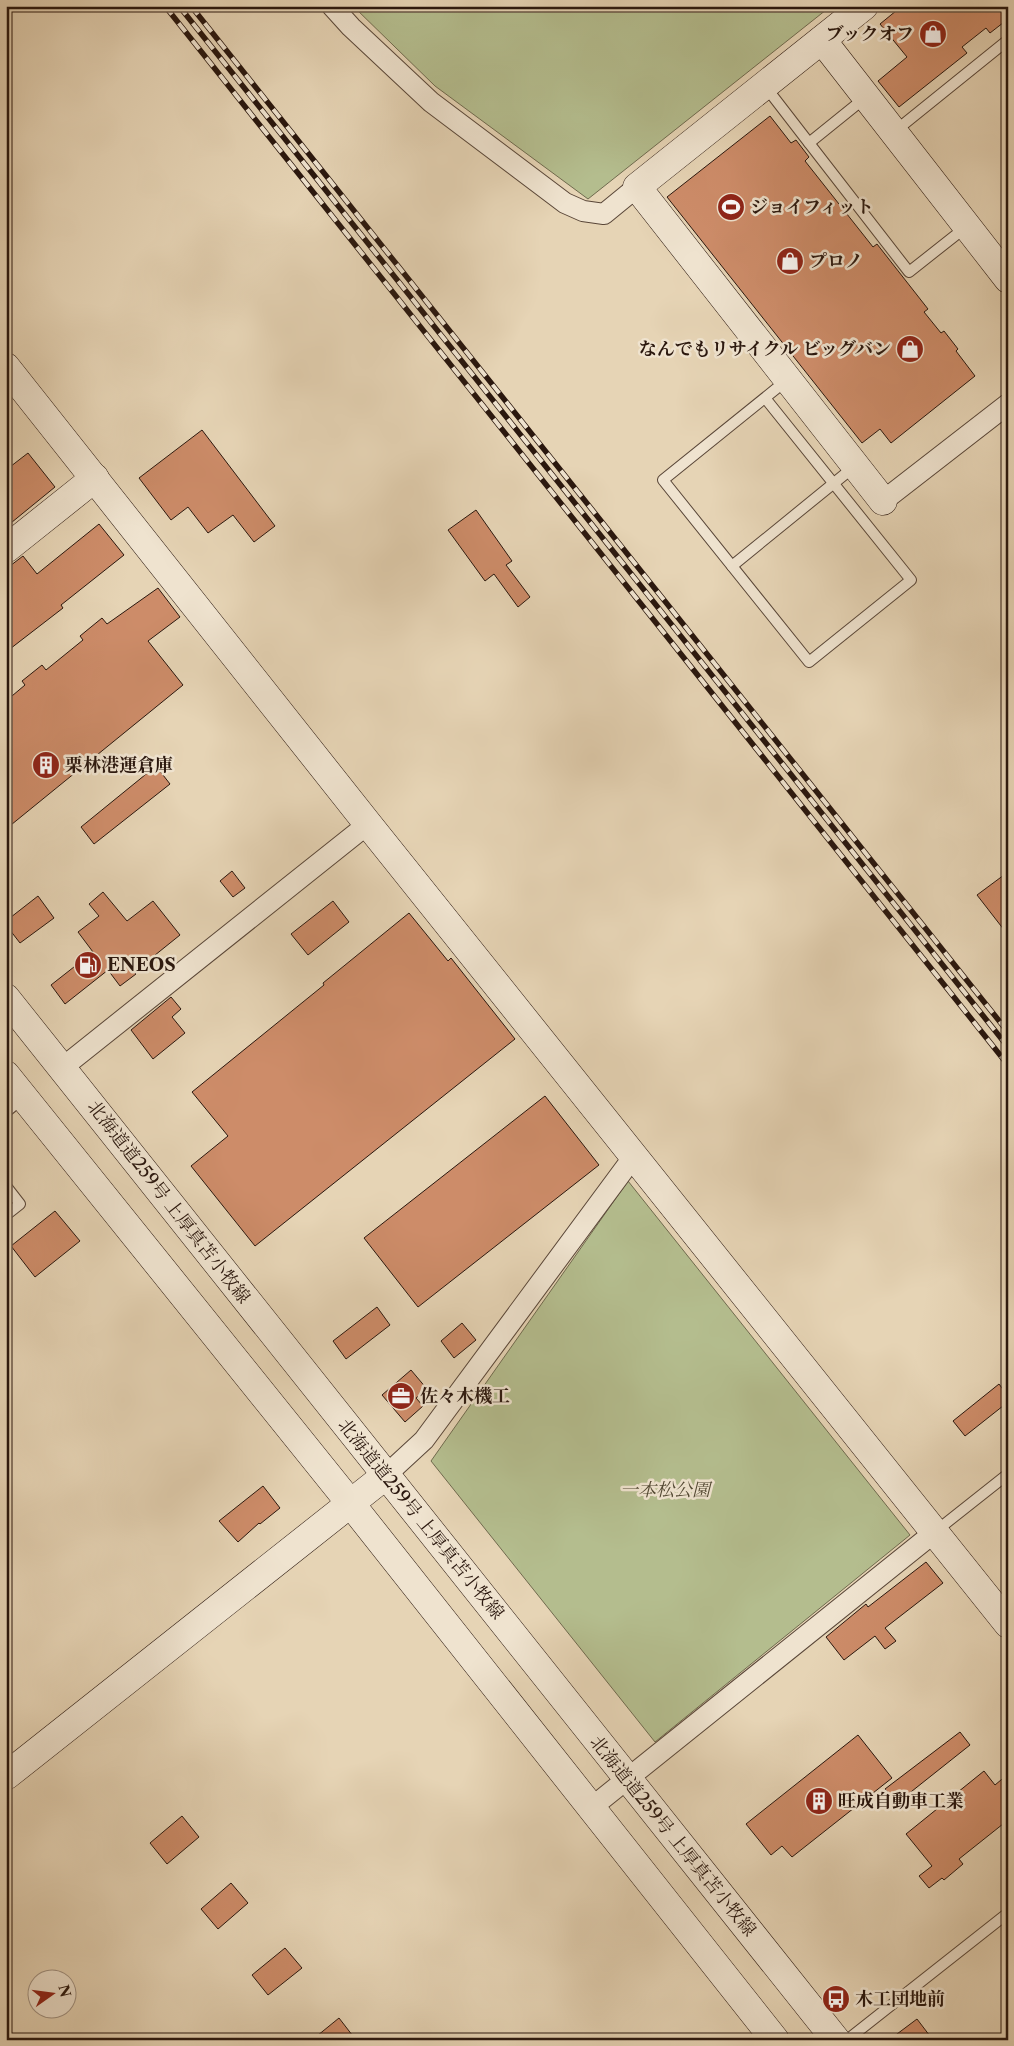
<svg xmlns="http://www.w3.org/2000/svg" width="1014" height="2046" viewBox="0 0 1014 2046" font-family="'Libre Caslon Text','Noto Serif JP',serif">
  <rect width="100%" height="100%" fill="#e6d4b5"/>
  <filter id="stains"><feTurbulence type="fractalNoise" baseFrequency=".004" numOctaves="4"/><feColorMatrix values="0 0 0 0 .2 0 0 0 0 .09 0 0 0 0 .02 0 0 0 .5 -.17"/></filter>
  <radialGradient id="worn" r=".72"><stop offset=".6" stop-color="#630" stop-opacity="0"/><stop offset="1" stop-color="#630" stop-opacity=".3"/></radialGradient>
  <!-- green -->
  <g fill="#b4bd8e" stroke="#6f6a4e">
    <path d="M353 6H831L588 199 435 86Z"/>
    <path d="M628 1181 910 1535 655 1742 431 1461Z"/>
  </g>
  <!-- building -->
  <g fill="#cd8c69" stroke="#2a170e">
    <path d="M902 6H1008V19L990 33 986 28 962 47 967 53 899 107 878 81 907 57 880 24Z"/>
    <path d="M770 116 791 143 796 140 809 157 805 161 873 247 877 244 928 309 924 312 941 333 944 331 958 349 956 351 975 376 891 443 880 429 862 443 667 197Z"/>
    <path d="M202 430 275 526 254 542 233 515 208 533 188 507 171 520 139 478Z"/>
    <path d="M28 453 55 487 6 527V470Z"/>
    <path d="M476 510 512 561 506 565 530 597 518 607 494 574 485 581 448 530Z"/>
    <path d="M99 524 124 555 61 605 63 608 6 652V569L23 556 37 574Z"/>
    <path d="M158 588 180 617 148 641 183 685 6 829V701L25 685 22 681 42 665 46 670 83 640 80 636 102 618 107 624Z"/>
    <path d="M156 766 170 784 94 844 81 827Z"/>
    <path d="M232 871 245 888 233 897 220 881Z"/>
    <path d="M1008 872V935L977 895Z"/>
    <path d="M103 892 127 921 153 901 180 935 134 972 136 974 120 986 108 970 65 1004 51 985 93 952 78 932 99 916 89 904Z"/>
    <path d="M38 896 54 918 20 943 6 925V921Z"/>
    <path d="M333 901 349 922 308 955 291 934Z"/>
    <path d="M409 913 448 961 451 958 515 1039 255 1246 191 1166 228 1136 192 1092 324 985 323 983Z"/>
    <path d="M171 997 181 1009 172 1017 185 1033 153 1059 131 1030Z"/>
    <path d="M545 1096 599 1165 418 1307 364 1238Z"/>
    <path d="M55 1211 80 1241 35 1277 11 1246Z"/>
    <path d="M377 1307 390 1325 346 1359 333 1341Z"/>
    <path d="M462 1323 476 1340 454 1358 441 1341Z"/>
    <path d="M411 1370 427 1389 416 1398 423 1406 405 1422 382 1395Z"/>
    <path d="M999 1384 1008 1396V1402L965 1436 953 1421Z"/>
    <path d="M263 1486 280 1508 260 1524 259 1523 238 1542 219 1521Z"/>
    <path d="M926 1562 943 1583 885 1628 896 1641 885 1649 875 1636 844 1660 826 1637 866 1604 868 1607Z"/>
    <path d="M960 1732 970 1745 897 1803 885 1789Z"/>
    <path d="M858 1735 892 1778 792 1857 782 1846 771 1855 746 1824Z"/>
    <path d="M984 1771 995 1785 1008 1774V1820L959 1859 963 1864 944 1880 942 1878 929 1888 919 1876 932 1866 906 1834Z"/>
    <path d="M182 1816 199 1837 167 1864 150 1843Z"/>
    <path d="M231 1883 248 1903 218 1929 201 1909Z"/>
    <path d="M285 1948 302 1968 268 1995 252 1975Z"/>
    <path d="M339 2018 356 2040H312Z"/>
    <path d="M917 2019 933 2040H889Z"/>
  </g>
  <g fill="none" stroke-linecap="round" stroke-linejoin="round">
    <!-- lane casing -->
    <g stroke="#594638" stroke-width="12">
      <g id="lane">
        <path d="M765 86 809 143 866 97"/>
        <path d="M894 132 1008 40"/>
        <path d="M809 143 909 272 966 227"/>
        <path d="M765 398 911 580 809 662 663 480 787 380"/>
        <path d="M732 566 855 466"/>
        <path d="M6 1112 23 1098"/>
        <path d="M6 1186 20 1204 6 1215"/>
        <path d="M936 1531 1008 1474"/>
        <path d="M847 2040 1008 1913"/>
      </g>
    </g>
    <!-- street casing -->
    <g stroke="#594638" stroke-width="22">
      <g id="street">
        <path d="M332 6 351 27 431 102 565 203 583 211 604 214 637 187"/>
        <path d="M883 501 1008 404"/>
        <path d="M62 1068 368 824"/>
        <path d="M385 1476 424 1440 634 1156"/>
        <path d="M591 1808 935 1532"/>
      </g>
    </g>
    <!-- secondary casing -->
    <g stroke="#2a170e" stroke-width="29">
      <g id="secondary">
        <path d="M864 6 637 187 883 501"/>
        <path d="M822 40 1008 279"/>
        <path d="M6 367 368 824 1008 1624"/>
        <path d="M6 549 95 478"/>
        <path d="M6 998 836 2040"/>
        <path d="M6 1075 351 1504 775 2040"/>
        <path d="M6 1776 385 1476"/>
      </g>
    </g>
    <!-- lane -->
    <use href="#lane" stroke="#efe3cf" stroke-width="10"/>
    <!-- street -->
    <use href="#street" stroke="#efe3cf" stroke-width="20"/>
    <!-- secondary -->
    <use href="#secondary" stroke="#efe3cf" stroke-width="28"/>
    <!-- rail casing -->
    <g stroke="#2a170e" stroke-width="5.5">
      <g id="rail">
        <path d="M165 6 1008 1065"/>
        <path d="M179 6 1008 1047"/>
        <path d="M191 6 1008 1032"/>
      </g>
    </g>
    <!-- rail -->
    <use href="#rail" stroke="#efe3cf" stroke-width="4" stroke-dasharray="11" stroke-linecap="butt"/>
  </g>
  <!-- icons -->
  <defs>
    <g id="shop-disc" transform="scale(1.4375)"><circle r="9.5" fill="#8f2418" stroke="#efe3cf"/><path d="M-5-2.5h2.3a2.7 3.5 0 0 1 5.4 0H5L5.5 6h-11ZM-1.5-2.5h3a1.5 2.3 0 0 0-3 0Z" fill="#fff"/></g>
    <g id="stadium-disc" transform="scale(1.4375)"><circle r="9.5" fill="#8f2418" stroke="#efe3cf"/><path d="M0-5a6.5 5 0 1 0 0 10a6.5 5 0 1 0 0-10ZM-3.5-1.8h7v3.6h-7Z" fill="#fff"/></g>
    <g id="building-disc" transform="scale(1.4375)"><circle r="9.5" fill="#8f2418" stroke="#efe3cf"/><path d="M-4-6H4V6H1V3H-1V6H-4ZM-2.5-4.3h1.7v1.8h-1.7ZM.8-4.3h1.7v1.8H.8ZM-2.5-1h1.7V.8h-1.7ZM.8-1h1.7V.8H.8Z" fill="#fff"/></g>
    <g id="fuel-disc" transform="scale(1.4375)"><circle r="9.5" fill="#8f2418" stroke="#efe3cf"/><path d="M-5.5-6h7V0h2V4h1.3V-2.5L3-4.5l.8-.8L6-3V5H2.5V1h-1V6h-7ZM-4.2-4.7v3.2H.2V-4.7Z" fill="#fff"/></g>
    <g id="office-disc" transform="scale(1.4375)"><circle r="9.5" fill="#8f2418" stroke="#efe3cf"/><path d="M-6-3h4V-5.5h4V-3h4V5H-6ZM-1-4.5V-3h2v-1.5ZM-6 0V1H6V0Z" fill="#fff"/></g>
    <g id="bus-disc" transform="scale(1.4375)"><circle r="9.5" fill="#8f2418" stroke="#efe3cf"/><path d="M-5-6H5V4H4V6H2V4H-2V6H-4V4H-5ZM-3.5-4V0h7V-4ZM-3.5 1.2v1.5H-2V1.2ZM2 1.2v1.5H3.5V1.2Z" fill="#fff"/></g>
  </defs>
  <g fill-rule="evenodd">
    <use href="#shop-disc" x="933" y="34"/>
    <use href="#stadium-disc" x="731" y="207"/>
    <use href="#shop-disc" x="790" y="261"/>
    <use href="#shop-disc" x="910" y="349"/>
    <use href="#building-disc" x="46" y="765"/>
    <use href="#fuel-disc" x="88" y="965"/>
    <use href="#office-disc" x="401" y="1396"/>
    <use href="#building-disc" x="819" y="1801"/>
    <use href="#bus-disc" x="836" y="1999"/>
  </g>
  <g text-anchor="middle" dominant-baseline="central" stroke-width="5" stroke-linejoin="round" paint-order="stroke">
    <!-- poi labels -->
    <g font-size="18" font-weight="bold" fill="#2a170e" stroke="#efe3cf" text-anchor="start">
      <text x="914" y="34" text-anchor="end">ブックオフ</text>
      <text x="750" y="207">ジョイフィット</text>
      <text x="809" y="261">プロノ</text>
      <text x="891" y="349" text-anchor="end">なんでもリサイクル ビッグバン</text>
      <text x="65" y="765">栗林港運倉庫</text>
      <text x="107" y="965">ENEOS</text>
      <text x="420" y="1396">佐々木機工</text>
      <text x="838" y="1801">旺成自動車工業</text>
      <text x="855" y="1999">木工団地前</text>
    </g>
    <!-- street labels -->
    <g font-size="18" fill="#2a170e" stroke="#efe3cf">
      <text transform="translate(169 1202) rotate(52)">北海道道259号 上厚真苫小牧線</text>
      <text transform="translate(421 1519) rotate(51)">北海道道259号 上厚真苫小牧線</text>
      <text transform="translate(673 1836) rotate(51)">北海道道259号 上厚真苫小牧線</text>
    </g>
    <!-- park labels -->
    <g font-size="18" font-style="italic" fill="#534934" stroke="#efe3cf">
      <text x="665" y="1490">一本松公園</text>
    </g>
  </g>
  <!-- margin -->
  <rect width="1014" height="2046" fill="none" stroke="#e6d4b5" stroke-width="25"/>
  <rect x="8" y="8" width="999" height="2031" fill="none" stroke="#2a170e" stroke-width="2.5"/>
  <rect x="12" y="12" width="989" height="2021" fill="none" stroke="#2a170e"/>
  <!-- north arrow -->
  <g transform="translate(52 1994) rotate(76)"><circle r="24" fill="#efe3cf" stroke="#a09182"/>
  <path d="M0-4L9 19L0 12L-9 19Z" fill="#8f2418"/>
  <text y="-8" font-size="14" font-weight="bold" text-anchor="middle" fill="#2a170e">N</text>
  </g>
  <rect width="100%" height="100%" filter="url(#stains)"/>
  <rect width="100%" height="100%" fill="url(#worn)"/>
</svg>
